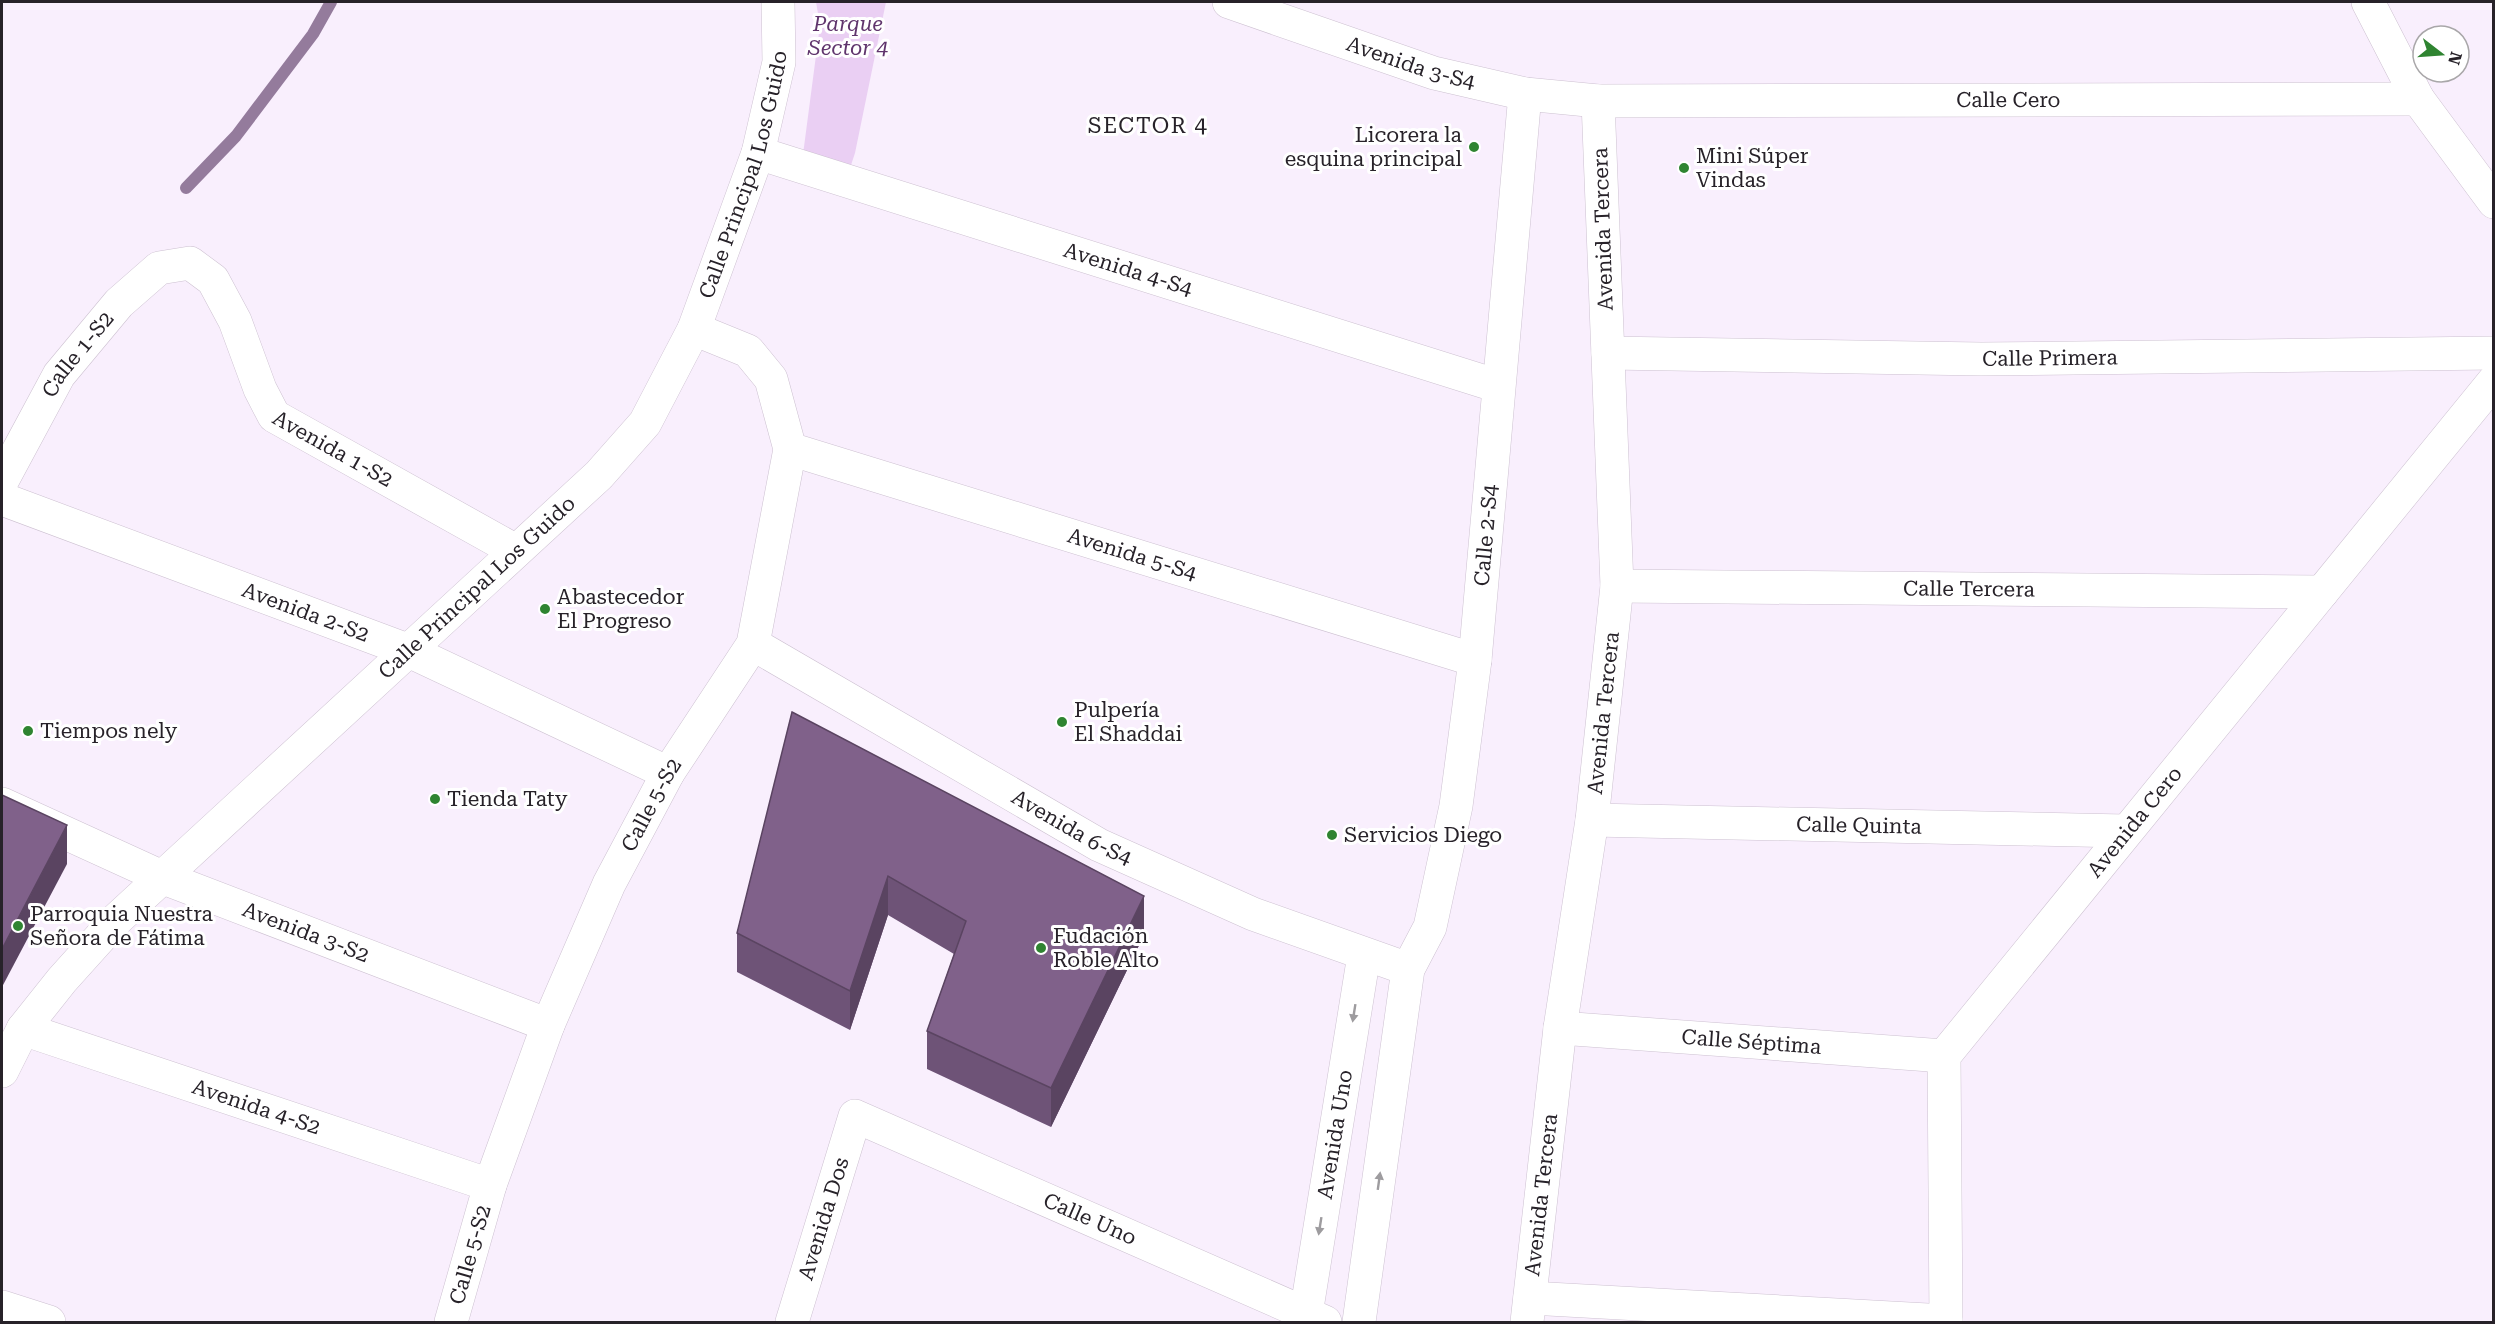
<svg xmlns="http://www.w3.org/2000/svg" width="2495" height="1324" viewBox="0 0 2495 1324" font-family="'Roboto Serif',serif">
  <rect width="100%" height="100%" fill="#f9effd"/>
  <!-- green -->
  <path fill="#eacff3" d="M816 2H886L855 153 849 171 802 162 820 25Z"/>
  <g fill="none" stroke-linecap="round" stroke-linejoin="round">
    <!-- stream -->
    <path stroke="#947b9c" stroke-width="12" d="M186 188 236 136 313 34 331 2"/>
    <!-- minor casing -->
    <g stroke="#cdc1d1" stroke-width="34">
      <g id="minor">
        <path id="s1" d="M1229 2 1434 73 1525 94 1598 101 2418 99"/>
        <path d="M2368 2 2418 99 2494 202"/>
        <path id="s2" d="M758 153 1498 386"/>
        <path id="s3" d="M1608 353 1981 359 2494 353"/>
        <path id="s4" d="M790 449 1475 660"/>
        <path id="s5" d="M2 481 59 375 119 303 159 268 190 263 213 280 235 321 260 389 274 416 516 551"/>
        <path id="s6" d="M2 499 407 650 668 773"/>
        <path id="s7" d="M1617 586 2322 592"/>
        <path id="s8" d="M753 644 1099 845 1253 914 1408 969"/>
        <path id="s9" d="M2 804 164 878 548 1025"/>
        <path id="s10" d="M1592 820 2125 831"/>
        <path id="s11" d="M1560 1028 1944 1056"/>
        <path id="s12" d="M23 1029 490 1185"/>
        <path id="s13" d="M2 1071 23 1029 62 980 116 920 599 475 645 423 694 329 758 153 779 62 778 2"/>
        <path d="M1530 1298 1946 1321"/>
        <path d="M2 1307 49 1322"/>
        <path id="s14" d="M1306 1314 1364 955"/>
        <path id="s15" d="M451 1322 490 1185 548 1025 609 884 668 773 753 644 790 449 771 379 748 351 694 329"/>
        <path id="s16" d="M792 1322 855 1116 1325 1322"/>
        <path id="s17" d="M1359 1322 1408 969 1430 927 1456 806 1475 660 1525 94"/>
        <path id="s18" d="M1527 1322 1560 1028 1592 820 1617 586 1598 101"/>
        <path id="s19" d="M1946 1322 1944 1056 2494 381"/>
      </g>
    </g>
    <!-- minor -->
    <use href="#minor" stroke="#fff" stroke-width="33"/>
  </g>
  <!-- wall -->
  <path fill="#6e5377" d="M792 712 1144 935 1051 1127 927 1069V1031L954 954 888 915 850 1030 737 972V933Z"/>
  <!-- shaded-wall -->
  <g fill="#5a4461">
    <path d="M67 825V864L2 987V949Z"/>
    <path d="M888 876V915L850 1030V991Z"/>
    <path d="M1144 896V935L1051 1127V1088Z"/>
  </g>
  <!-- building -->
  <g fill="#80618a" stroke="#5a4461" stroke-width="1.5">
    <path d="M792 712 1144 896 1051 1088 927 1031 966 921 888 876 850 991 737 933Z"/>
    <path d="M2 795 67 825 2 949Z"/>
  </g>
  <!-- one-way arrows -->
  <defs><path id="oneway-solid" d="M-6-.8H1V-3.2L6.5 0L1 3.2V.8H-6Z" transform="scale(1.5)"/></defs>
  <g fill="#9e9c9f">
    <use href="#oneway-solid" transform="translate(1354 1013) rotate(99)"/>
    <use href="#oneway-solid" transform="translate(1379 1181) rotate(-82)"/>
    <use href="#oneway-solid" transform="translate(1320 1226) rotate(99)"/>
  </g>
  <!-- markers -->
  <g fill="#2f8431" stroke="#fff" stroke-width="2">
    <circle cx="1474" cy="147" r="6"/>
    <circle cx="1684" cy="168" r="6"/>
    <circle cx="545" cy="609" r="6"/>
    <circle cx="1062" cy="722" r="6"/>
    <circle cx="28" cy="731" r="6"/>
    <circle cx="435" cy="799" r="6"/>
    <circle cx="1332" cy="835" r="6"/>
    <circle cx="18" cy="926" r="6"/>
    <circle cx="1041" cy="948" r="6"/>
  </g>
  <g text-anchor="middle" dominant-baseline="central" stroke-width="6" stroke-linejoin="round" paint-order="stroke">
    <!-- park labels -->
    <g font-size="21" font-style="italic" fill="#60356d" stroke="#fff">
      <text x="848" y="24">Parque<tspan x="848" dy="24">Sector 4</tspan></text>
    </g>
    <!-- street labels -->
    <g font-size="21" fill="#272229" stroke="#fff">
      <text stroke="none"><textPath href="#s1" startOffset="192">Avenida 3-S4</textPath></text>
      <text stroke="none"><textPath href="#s1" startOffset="794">Calle Cero</textPath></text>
      <text stroke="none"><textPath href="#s13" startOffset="1185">Calle Principal Los Guido</textPath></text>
      <text transform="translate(1603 229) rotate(-92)">Avenida Tercera</text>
      <text stroke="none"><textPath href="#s2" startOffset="388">Avenida 4-S4</textPath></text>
      <text stroke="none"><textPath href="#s5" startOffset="148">Calle 1-S2</textPath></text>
      <text stroke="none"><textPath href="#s3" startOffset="442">Calle Primera</textPath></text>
      <text stroke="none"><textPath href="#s5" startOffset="544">Avenida 1-S2</textPath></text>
      <text stroke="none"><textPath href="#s17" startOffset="800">Calle 2-S4</textPath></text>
      <text stroke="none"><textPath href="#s4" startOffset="358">Avenida 5-S4</textPath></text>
      <text stroke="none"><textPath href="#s13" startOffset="681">Calle Principal Los Guido</textPath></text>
      <text stroke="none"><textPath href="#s7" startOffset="352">Calle Tercera</textPath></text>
      <text stroke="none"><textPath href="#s6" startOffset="324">Avenida 2-S2</textPath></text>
      <text stroke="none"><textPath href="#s18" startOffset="614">Avenida Tercera</textPath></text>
      <text stroke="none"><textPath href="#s15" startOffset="556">Calle 5-S2</textPath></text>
      <text stroke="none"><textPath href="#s19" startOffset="568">Avenida Cero</textPath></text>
      <text stroke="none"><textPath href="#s8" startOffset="368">Avenida 6-S4</textPath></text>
      <text stroke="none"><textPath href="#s10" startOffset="267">Calle Quinta</textPath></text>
      <text stroke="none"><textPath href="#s9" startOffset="330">Avenida 3-S2</textPath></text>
      <text stroke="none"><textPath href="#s11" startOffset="192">Calle Séptima</textPath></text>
      <text stroke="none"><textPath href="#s12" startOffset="246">Avenida 4-S2</textPath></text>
      <text stroke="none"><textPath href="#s14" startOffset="182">Avenida Uno</textPath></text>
      <text stroke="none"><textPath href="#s18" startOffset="128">Avenida Tercera</textPath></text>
      <text stroke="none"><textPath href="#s16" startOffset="108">Avenida Dos</textPath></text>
      <text stroke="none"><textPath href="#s16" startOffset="472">Calle Uno</textPath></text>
      <text stroke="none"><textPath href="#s15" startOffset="70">Calle 5-S2</textPath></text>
    </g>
    <!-- poi labels -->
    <g font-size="21" fill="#272229" stroke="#fff" text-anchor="start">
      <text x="1462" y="135" text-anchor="end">Licorera la<tspan x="1462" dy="24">esquina principal</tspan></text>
      <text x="1696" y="156">Mini Súper<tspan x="1696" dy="24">Vindas</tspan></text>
      <text x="557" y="597">Abastecedor<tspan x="557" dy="24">El Progreso</tspan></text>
      <text x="1074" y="710">Pulpería<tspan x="1074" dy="24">El Shaddai</tspan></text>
      <text x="40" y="731">Tiempos nely</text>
      <text x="447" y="799">Tienda Taty</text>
      <text x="1344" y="835">Servicios Diego</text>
      <text x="30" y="914">Parroquia Nuestra<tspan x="30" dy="24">Señora de Fátima</tspan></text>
      <text x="1053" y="936">Fudación<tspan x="1053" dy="24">Roble Alto</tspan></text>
    </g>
    <!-- neighbourhood labels -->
    <g font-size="22" letter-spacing="1.5" fill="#272229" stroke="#fff">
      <text x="1148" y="125">SECTOR 4</text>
    </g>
  </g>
  <!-- border -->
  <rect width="2495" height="1324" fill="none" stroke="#272229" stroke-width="6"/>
  <!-- north arrow -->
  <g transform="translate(2441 54) rotate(107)"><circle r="28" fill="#ffffff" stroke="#a9a7a9" stroke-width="1.5"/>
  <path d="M0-4.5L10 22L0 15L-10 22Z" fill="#2f8431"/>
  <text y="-9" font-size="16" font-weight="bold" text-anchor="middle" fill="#272229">N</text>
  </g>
</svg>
